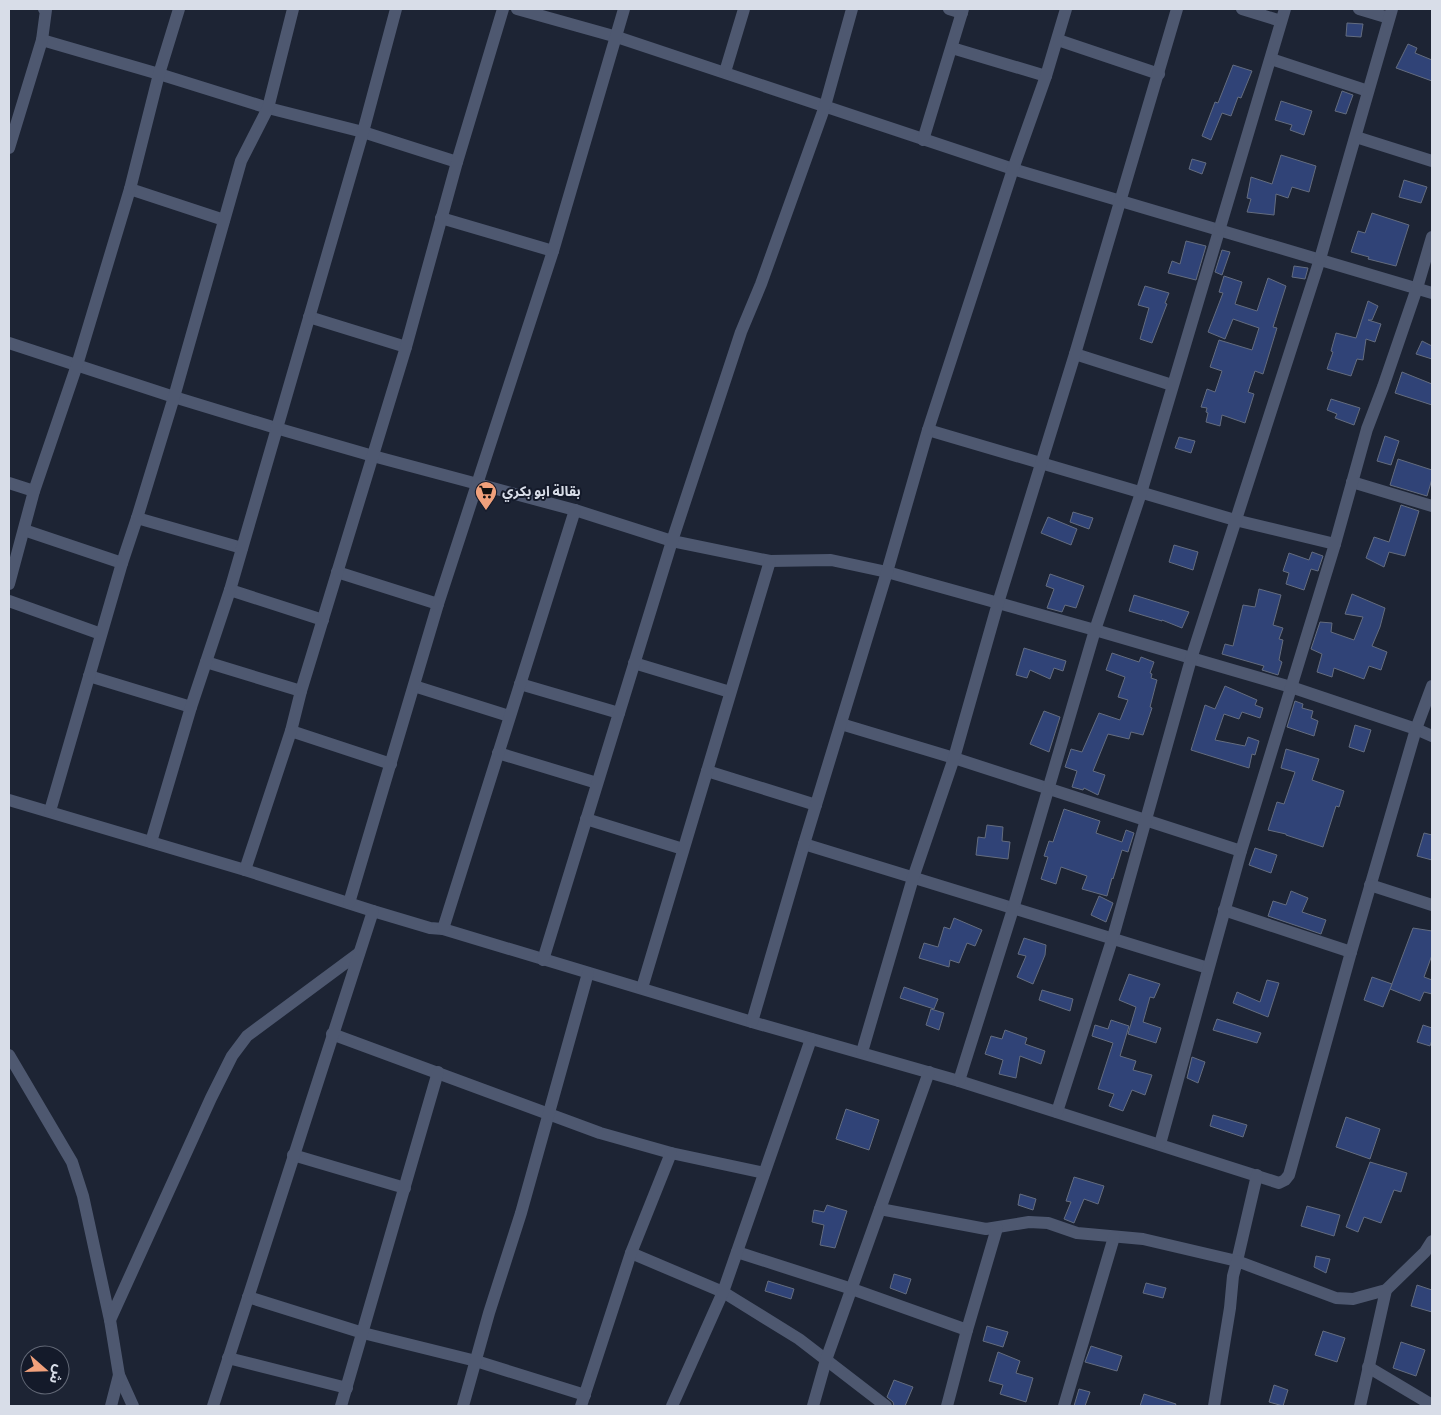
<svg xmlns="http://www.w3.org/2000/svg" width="1441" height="1415" viewBox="0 0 1441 1415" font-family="'Source Sans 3','Noto Sans Arabic',sans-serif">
  <rect width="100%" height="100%" fill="#1d2434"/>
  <!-- building -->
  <g fill="#304377" stroke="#636c7f">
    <path d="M1347 23 1363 24 1361 37 1346 36Z"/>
    <path d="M1408 44 1417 48 1415 53 1432 60V81L1396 68Z"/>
    <path d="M1233 65 1252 71 1241 98 1238 97 1231 116 1222 113 1211 140 1202 136 1215 102 1218 103Z"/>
    <path d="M1342 91 1353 95 1346 114 1335 111Z"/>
    <path d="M1281 101 1312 111 1304 135 1290 130 1292 125 1275 120Z"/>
    <path d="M1281 155 1316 166 1309 192 1292 187 1288 198 1276 194 1274 215 1247 212 1251 199 1247 198 1251 177 1272 184Z"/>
    <path d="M1192 159 1206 163 1202 174 1189 169Z"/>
    <path d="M1404 180 1427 187 1421 203 1399 197Z"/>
    <path d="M1372 213 1409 225 1396 266 1368 259 1369 257 1351 252 1358 231 1365 233Z"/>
    <path d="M1186 241 1206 246 1196 280 1168 273 1172 261 1180 264Z"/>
    <path d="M1222 250 1230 252 1222 275 1215 272Z"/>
    <path d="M1294 266 1308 268 1305 279 1292 277Z"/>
    <path d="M1224 276 1242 282 1235 304 1257 311 1268 278 1286 286 1273 327 1277 328 1263 374 1255 371 1248 392 1254 394 1245 423 1222 415 1220 426 1206 422 1208 413 1206 412 1207 408 1201 407 1207 389 1215 392 1222 371 1210 367 1219 340 1252 350 1259 328 1233 319 1225 339 1208 332 1223 293 1219 292Z"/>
    <path d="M1145 286 1169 293 1165 303 1167 304 1152 343 1140 339 1149 308 1138 305Z"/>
    <path d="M1368 301 1378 306 1372 320H1368L1381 324 1375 342 1366 339 1363 360 1357 359 1351 376 1327 369 1333 352 1331 351 1336 333 1356 338Z"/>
    <path d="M1422 341 1432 346V359L1416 354Z"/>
    <path d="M1402 372 1432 384V405L1395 393Z"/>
    <path d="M1331 399 1360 408 1354 425 1335 418 1337 414 1327 410Z"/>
    <path d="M1385 436 1399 441 1391 465 1377 461Z"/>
    <path d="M1179 437 1195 441 1191 453 1175 448Z"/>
    <path d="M1398 459 1432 470V479L1427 496 1390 485Z"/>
    <path d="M1401 505 1419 511 1405 556 1389 552 1384 567 1366 558 1374 537 1389 542Z"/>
    <path d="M1073 512 1093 518 1089 529 1070 522Z"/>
    <path d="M1048 517 1077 529 1071 545 1041 533Z"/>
    <path d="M1174 545 1198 552 1193 570 1169 562Z"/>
    <path d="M1312 552 1323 556 1318 571 1311 569 1304 590 1286 584 1289 573 1283 571 1289 553 1309 560Z"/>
    <path d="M1050 574 1084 586 1076 608 1065 605 1062 612 1047 608 1054 589 1046 586Z"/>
    <path d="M1259 589 1281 595 1273 625 1283 628 1279 639 1283 640 1279 660 1282 662 1278 675 1262 670 1264 666 1222 654 1225 644 1233 646 1243 605 1255 607Z"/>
    <path d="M1352 594 1385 608 1380 627 1372 646 1387 652 1381 670 1369 666 1364 679 1334 668 1332 677 1317 672 1322 654 1311 649 1320 622 1332 623 1331 632 1354 640 1363 617 1345 614Z"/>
    <path d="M1134 595 1189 612 1182 628 1162 620V621L1129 611Z"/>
    <path d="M1024 648 1066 661 1063 671 1054 668 1050 679 1030 670 1027 678 1016 675Z"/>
    <path d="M1112 653 1139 662 1141 657 1154 662 1150 673 1152 674 1151 678 1157 680 1150 707 1152 708 1143 735 1131 732 1129 739 1108 734 1093 771 1105 775 1098 795 1084 788 1083 790 1072 787 1077 771 1065 767 1071 749 1082 752 1099 713 1120 720 1128 700 1118 697 1125 677 1106 670Z"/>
    <path d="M1225 686 1257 700 1255 705 1263 708 1260 718 1242 712 1239 719 1224 714 1215 740 1245 746 1248 737 1259 741 1255 755 1252 754 1249 768 1191 750 1205 705 1215 709Z"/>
    <path d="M1295 701 1303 704 1302 708 1313 711 1311 718 1318 721 1314 736 1287 727Z"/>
    <path d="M1044 711 1060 717 1049 752 1030 744Z"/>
    <path d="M1355 725 1371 730 1364 752 1349 747Z"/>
    <path d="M1286 749 1319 759 1312 780 1344 791 1339 807 1336 806 1323 847 1286 835V834L1268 830 1277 802 1284 804 1295 772 1281 768Z"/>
    <path d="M1064 809 1100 821 1096 833 1122 842 1126 830 1134 833 1128 852 1122 850 1113 879 1112 878 1107 896 1082 889 1087 876 1061 867 1056 884 1041 879 1048 857 1044 856 1049 841 1053 842Z"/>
    <path d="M987 825 1003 827 1002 841 1010 842 1008 859 976 855 978 837 985 838Z"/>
    <path d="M1424 833 1432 835V860L1417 856Z"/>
    <path d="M1255 848 1277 855 1271 873 1249 865Z"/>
    <path d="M1291 891 1308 898 1302 912 1326 920 1321 934 1268 916 1273 901 1286 905Z"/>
    <path d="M1099 896 1113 903 1106 922 1091 915Z"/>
    <path d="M954 918 982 930 975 946 967 943 959 963 950 960 949 967 919 958 924 943 938 947 944 927 950 929Z"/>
    <path d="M1413 928 1432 931V955L1424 977 1432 980V994L1424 992 1420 1001 1390 989Z"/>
    <path d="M1024 938 1046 945 1045 955 1033 984 1017 977 1026 956 1018 954Z"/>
    <path d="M1129 974 1160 984 1154 998 1150 997 1143 1022 1161 1028 1156 1043 1128 1034 1136 1007 1119 1000Z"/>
    <path d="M1372 977 1392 984 1383 1007 1364 1000Z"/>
    <path d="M1267 980 1279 983 1268 1017 1233 1003 1237 992 1260 1002Z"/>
    <path d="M904 987 938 999 934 1009 900 998Z"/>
    <path d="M1042 990 1073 999 1070 1011 1039 1000Z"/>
    <path d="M931 1009 944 1013 939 1030 926 1025Z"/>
    <path d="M1217 1019 1261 1033 1257 1043 1213 1030Z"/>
    <path d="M1111 1020 1129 1026 1120 1056 1136 1061 1133 1070 1152 1075 1145 1095 1132 1090 1123 1111 1109 1106 1114 1094 1098 1089 1113 1043 1092 1036 1095 1025 1108 1029Z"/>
    <path d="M1423 1025 1432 1028V1040L1430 1046 1417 1042Z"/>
    <path d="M1005 1030 1027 1038 1025 1044 1045 1051 1041 1064 1020 1056 1016 1078 999 1074 1003 1060 985 1054 991 1036 1002 1039Z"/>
    <path d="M1192 1057 1205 1062 1198 1083 1187 1078Z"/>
    <path d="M846 1109 879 1120 869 1150 836 1139Z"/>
    <path d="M1213 1115 1247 1125 1243 1137 1210 1126Z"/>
    <path d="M1346 1117 1380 1129 1370 1159 1336 1147Z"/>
    <path d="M1370 1162 1407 1173 1401 1192 1394 1190 1381 1223 1364 1217 1358 1232 1346 1227Z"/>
    <path d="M1074 1177 1104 1186 1098 1204 1084 1199 1074 1223 1064 1219 1071 1202 1066 1201Z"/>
    <path d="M1020 1194 1036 1199 1033 1210 1018 1205Z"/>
    <path d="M827 1205 847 1211 835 1248 820 1245 824 1225 812 1222 814 1210 824 1212Z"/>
    <path d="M1307 1206 1340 1215 1334 1236 1301 1226Z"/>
    <path d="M1316 1256 1330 1259 1326 1273 1314 1267Z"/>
    <path d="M894 1274 911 1279 906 1294 890 1288Z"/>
    <path d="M768 1281 794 1289 791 1299 765 1291Z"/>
    <path d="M1146 1283 1166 1288 1163 1298 1143 1293Z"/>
    <path d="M1417 1285 1432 1290V1312L1411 1306Z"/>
    <path d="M987 1326 1008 1332 1003 1347 983 1341Z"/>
    <path d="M1323 1331 1345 1338 1337 1362 1315 1355Z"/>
    <path d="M1401 1342 1425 1350 1416 1376 1393 1368Z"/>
    <path d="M1091 1346 1122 1356 1117 1371 1085 1362Z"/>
    <path d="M998 1352 1020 1361 1016 1373 1033 1378 1026 1402 1000 1394 1003 1385 989 1381Z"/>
    <path d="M894 1380 913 1387 905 1406H894L893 1402 887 1397Z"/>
    <path d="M1274 1385 1288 1390 1283 1406 1269 1402Z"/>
    <path d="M1079 1389 1090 1392 1085 1406H1074Z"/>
    <path d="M1144 1394 1176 1404 1175 1406H1140Z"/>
  </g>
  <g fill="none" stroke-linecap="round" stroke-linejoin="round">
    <!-- minor -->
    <g stroke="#4e5870" stroke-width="12">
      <path d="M517 9 617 37 1013 169 1432 293"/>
      <path d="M949 9 962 13"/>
      <path d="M1242 9 1281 21"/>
      <path d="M1359 9 1389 18"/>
      <path d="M42 40 159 74 268 108 363 132 457 162"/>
      <path d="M1058 40 1159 74"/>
      <path d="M952 48 1046 76"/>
      <path d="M1271 59 1368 91"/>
      <path d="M725 72 744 9"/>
      <path d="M1356 137 1432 161"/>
      <path d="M923 140 963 9"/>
      <path d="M9 148 42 40 46 10 44 9"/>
      <path d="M130 189 224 220"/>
      <path d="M441 218 553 251"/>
      <path d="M309 317 406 347"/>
      <path d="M9 343 174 397 276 428 373 456 575 510 672 541 770 561 831 560 887 572 1095 630 1291 687 1416 729 1432 736"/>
      <path d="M1075 354 1172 385"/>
      <path d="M928 430 1235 520 1335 544"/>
      <path d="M1352 482 1432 506"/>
      <path d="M9 483 34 491"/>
      <path d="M137 518 242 548"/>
      <path d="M24 530 122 563"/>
      <path d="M337 572 438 604"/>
      <path d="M9 584 34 491 77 365 130 189 159 74 179 9"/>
      <path d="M230 590 323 620"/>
      <path d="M9 601 101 634"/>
      <path d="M206 662 301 691"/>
      <path d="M634 663 730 692"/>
      <path d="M89 676 191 707"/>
      <path d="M520 684 619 713"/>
      <path d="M414 686 509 716"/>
      <path d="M841 724 954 758 1241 851"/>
      <path d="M291 731 391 764"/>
      <path d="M498 753 597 783"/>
      <path d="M707 771 816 805"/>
      <path d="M9 800 245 870 373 911 430 928 443 929 752 1022 959 1081 1279 1183 1285 1180 1289 1175 1351 952 1416 729 1432 686"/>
      <path d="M50 811 122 563 137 518 174 397 241 161 268 108 293 9"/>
      <path d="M586 819 683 849"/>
      <path d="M151 842 191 707 230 590 363 132 396 9"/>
      <path d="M804 844 1208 968"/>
      <path d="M245 870 291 731 301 691 406 347 457 162 503 9"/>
      <path d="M1370 885 1432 905"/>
      <path d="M349 903 438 604 553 251 624 9"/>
      <path d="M1224 910 1351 952"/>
      <path d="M443 929 575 510"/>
      <path d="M543 960 672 541 741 332 761 284 825 106 852 9"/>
      <path d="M642 988 770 561"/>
      <path d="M752 1022 804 844 887 572 928 430 1013 169 1046 76 1066 9"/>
      <path d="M332 1034 600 1133 671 1153 764 1173"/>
      <path d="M862 1052 913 878 954 758 998 603 1075 354 1177 9"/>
      <path d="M9 1055 72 1162 83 1196 110 1320 119 1375 133 1406"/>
      <path d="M959 1081 1013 909 1095 630 1141 493 1285 9"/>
      <path d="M1057 1112 1113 937 1191 659 1320 259 1392 9"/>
      <path d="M1160 1144 1241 851 1335 544 1367 429 1383 387 1417 288 1432 237"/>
      <path d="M293 1155 405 1188"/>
      <path d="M880 1209 986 1229 1029 1222 1048 1223 1077 1233 1143 1239 1237 1261 1257 1175"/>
      <path d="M737 1252 852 1289 967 1330"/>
      <path d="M631 1253 723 1292 799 1339 886 1406"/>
      <path d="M248 1297 363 1333 476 1361 585 1395"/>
      <path d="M110 1320 211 1098 232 1056 247 1036 359 953"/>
      <path d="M228 1358 347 1388"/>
      <path d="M1368 1367 1432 1405"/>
      <path d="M111 1406 119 1375"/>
      <path d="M213 1406 373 911"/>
      <path d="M341 1406 438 1072"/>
      <path d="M463 1406 489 1313 521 1213 588 973"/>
      <path d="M581 1406 631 1253 671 1153"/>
      <path d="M672 1406 723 1292 811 1039"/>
      <path d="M813 1406 826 1360 929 1072"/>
      <path d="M947 1406 967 1330 997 1228"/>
      <path d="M1064 1406 1114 1237"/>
      <path d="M1214 1406 1230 1308 1233 1276 1237 1261 1336 1298 1353 1299 1386 1290 1425 1252 1432 1241"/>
      <path d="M1360 1406 1386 1290"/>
    </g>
  </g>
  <!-- icons -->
  <defs>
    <g id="supermarket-pin" transform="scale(1.125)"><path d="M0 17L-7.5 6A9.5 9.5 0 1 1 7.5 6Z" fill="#f1a17c" stroke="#141a2a"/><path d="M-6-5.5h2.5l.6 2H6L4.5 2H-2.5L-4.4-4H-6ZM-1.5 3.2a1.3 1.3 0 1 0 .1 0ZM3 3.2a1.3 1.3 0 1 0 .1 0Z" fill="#111"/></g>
  </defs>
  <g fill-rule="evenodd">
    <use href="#supermarket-pin" x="486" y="492"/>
  </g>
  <g text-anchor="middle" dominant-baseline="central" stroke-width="4" stroke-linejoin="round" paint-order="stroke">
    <!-- poi labels -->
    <g font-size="14" font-weight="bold" fill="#d8dde8" stroke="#141a2a" text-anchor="start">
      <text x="502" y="492">بقالة ابو بكري</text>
    </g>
  </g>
  <!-- border -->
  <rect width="1441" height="1415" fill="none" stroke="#d8dde8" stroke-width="20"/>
  <!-- north arrow -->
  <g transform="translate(45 1370) rotate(110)"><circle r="24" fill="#141a2a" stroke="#626876"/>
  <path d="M0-4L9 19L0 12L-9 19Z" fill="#f1a17c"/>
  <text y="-8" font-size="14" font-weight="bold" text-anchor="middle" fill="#d8dde8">ش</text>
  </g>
</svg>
